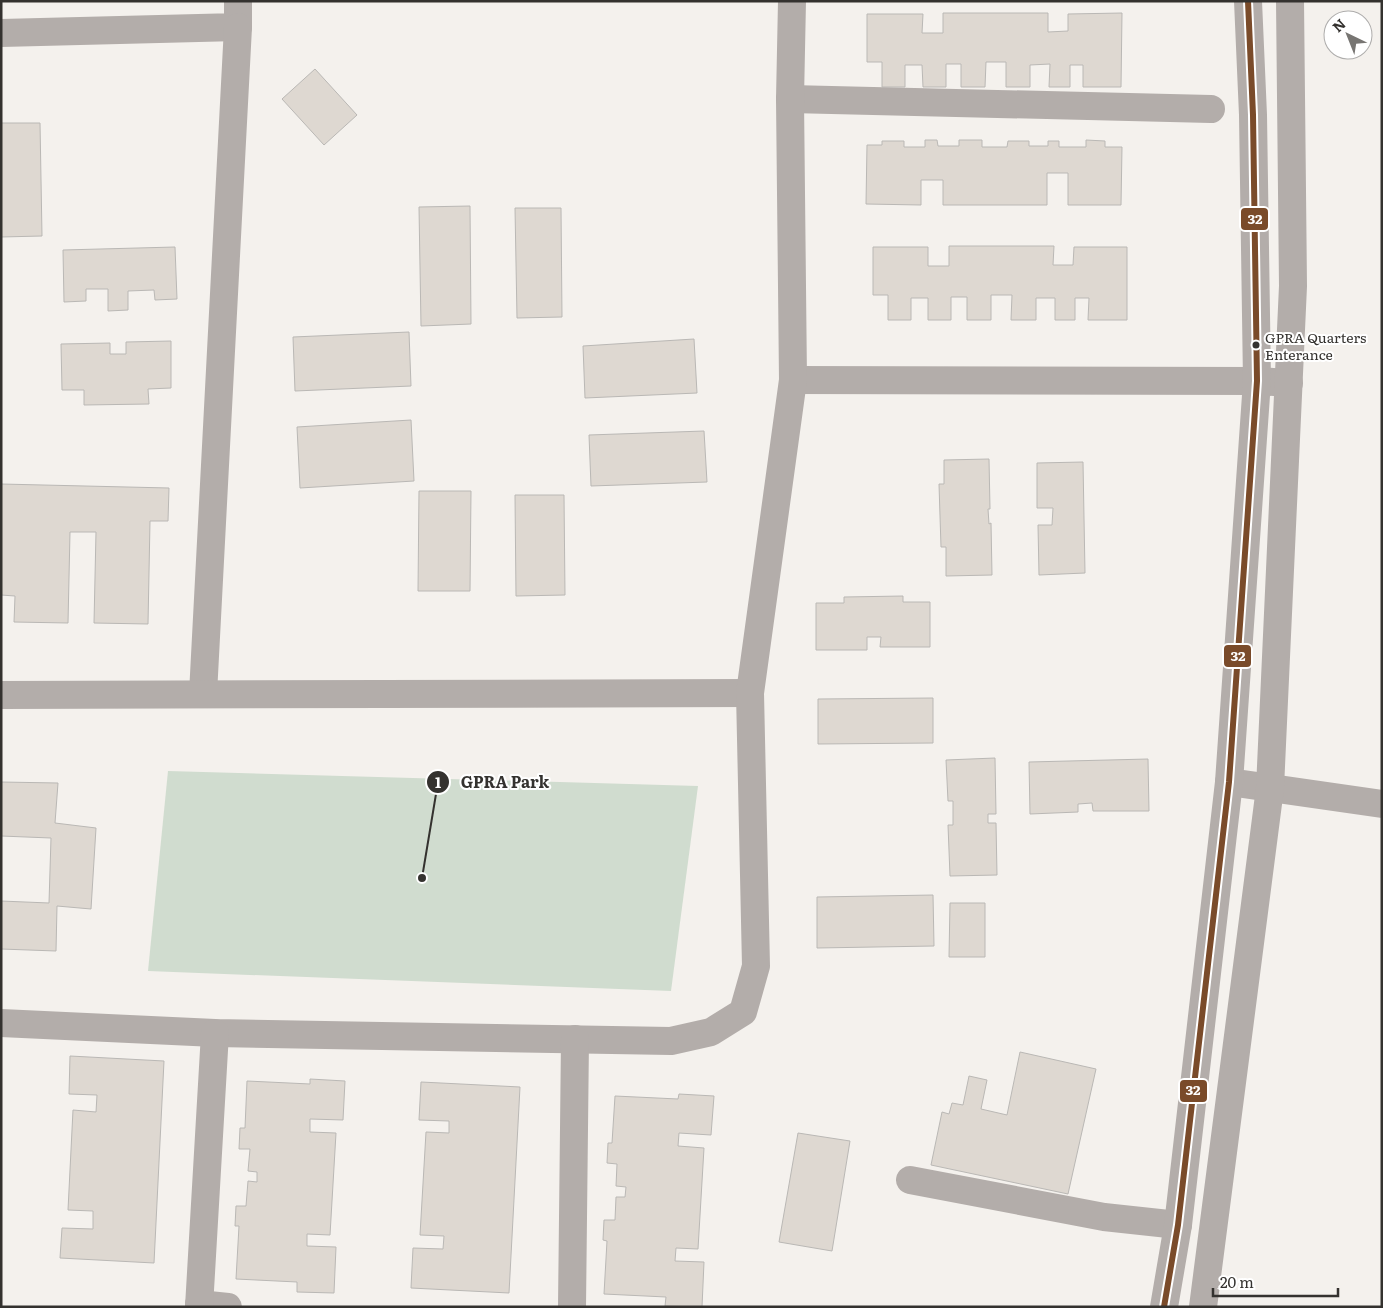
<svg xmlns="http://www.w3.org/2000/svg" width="1383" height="1308" viewBox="0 0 1383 1308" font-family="Literata,serif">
  <rect width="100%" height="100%" fill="#f4f1ed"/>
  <!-- green -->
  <path fill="#d0dccf" d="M168 771 698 786 671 991 148 971Z"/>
  <!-- building -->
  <g fill="#ded8d1" stroke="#bab8b5">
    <path d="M943 13H1048V32L1068 31V14L1122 13 1121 87H1083V65H1070V87H1049L1050 64 1030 65V87H1006V62H986L985 87H961V64H946V87H923L922 65H905V87H882V62H867V14H923L922 33H943Z"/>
    <path d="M315 69 357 115 324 145 282 99Z"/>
    <path d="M1 123H40L42 236 1 237Z"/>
    <path d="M925 140H937L938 146H959V140H982V147H1007L1008 141H1029V146H1048V141H1059V147H1086V140L1105 141V147H1122L1121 205H1068V173H1047V205H943V180H921V205L866 204 867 145H882V141H904V147H925Z"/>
    <path d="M470 206 471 324 421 326 419 207Z"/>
    <path d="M515 208H561L562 317 517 318Z"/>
    <path d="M949 246H1054L1053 265H1073L1074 247H1127V320H1088L1089 298H1075V320H1055V298H1036V320H1011L1012 295H991V320H967V297H951V320H928V298H911V320H888V295H873V247H928V266H949Z"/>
    <path d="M175 247 177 299 155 300 154 290 128 291V310L108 311V289H86V301L64 302 63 250Z"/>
    <path d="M409 332 411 386 295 391 293 337Z"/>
    <path d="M694 339 697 393 585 398 583 346Z"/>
    <path d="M171 341V388L148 389 149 404 84 405V390H62L61 344 110 343V354H126V342Z"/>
    <path d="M411 420 414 481 300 488 297 427Z"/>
    <path d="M704 431 707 482 591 486 589 435Z"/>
    <path d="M989 459 990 509H988L989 524 991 523 992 575 946 576V547H941L939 484H944V460Z"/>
    <path d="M1083 462 1085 573 1039 575 1038 525H1052L1053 508H1037V463Z"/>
    <path d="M1 484 169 488 168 521H150L148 624 94 623 96 532H70L68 623 14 622 15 596 1 595Z"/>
    <path d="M419 491H471L470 591H418Z"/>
    <path d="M515 495H564L565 595 516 596Z"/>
    <path d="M903 596V602H930V647H880L881 637H867V650H816V603H844V597Z"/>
    <path d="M933 698V743L818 744V699Z"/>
    <path d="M995 758 996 814H988V823H996L997 875 950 876 948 825H953V801H948L946 760Z"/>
    <path d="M1148 759 1149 811H1093L1092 803 1078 804V812L1030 814 1029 762Z"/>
    <path d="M1 782 58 783 55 823 96 828 91 909 57 906 56 951 1 949V901L49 903 51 838 1 836Z"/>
    <path d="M933 895 934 946 817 948V897Z"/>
    <path d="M950 903H985V957H949Z"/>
    <path d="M1020 1052 1096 1069 1068 1194 931 1165 942 1112 949 1114 952 1103 963 1105 969 1076 987 1080 981 1109 1007 1115Z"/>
    <path d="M70 1056 164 1061 154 1263 60 1258 62 1228 93 1229V1211L68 1210 73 1110 96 1112 97 1095 69 1094Z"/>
    <path d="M310 1079 345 1081 343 1120 310 1119V1132L336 1133 330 1235 307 1234V1246L336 1247 334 1293 297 1292V1282L236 1279 239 1226H235L236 1206H246L248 1181 257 1182V1172L248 1171 250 1149H239L240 1128H245L247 1081 310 1084Z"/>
    <path d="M421 1082 520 1087 509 1293 411 1288 413 1248 443 1249 444 1236 420 1235 426 1132 449 1133V1121L419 1120Z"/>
    <path d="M679 1094 714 1096 711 1135 679 1133 678 1146 704 1148 698 1249 676 1248 675 1261 704 1262 702 1307 665 1306 666 1297 604 1294 607 1241 603 1240 604 1220H615L616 1197H625L626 1187 616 1186 617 1164 607 1163 608 1143H612L615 1096 678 1099Z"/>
    <path d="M798 1133 850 1141 832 1251 779 1242Z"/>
  </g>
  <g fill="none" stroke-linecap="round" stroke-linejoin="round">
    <!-- minor -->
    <g stroke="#b3adaa" stroke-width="28">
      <path d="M1 33 238 27V1"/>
      <path d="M790 99 1211 109"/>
      <path d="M793 380 1257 381 1289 383"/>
      <path d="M203 694 238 27"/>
      <path d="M1 695 750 693"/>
      <path d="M1229 782 1382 804"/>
      <path d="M1 1023 215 1033 671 1041 711 1032 743 1012 756 966 750 693 793 380 790 99 792 1"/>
      <path d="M910 1180 1104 1217 1178 1225"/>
      <path d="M199 1304 228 1307"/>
      <path d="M199 1307 215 1033"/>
      <path d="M572 1307 575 1039"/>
    </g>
    <!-- tertiary -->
    <g stroke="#b3adaa" stroke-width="28">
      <path d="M1164 1307 1178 1225 1229 782 1257 381 1253 115 1248 1"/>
      <path d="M1203 1307 1270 788 1293 286 1290 1"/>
    </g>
    <!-- bus-1 casing -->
    <g stroke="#fff" stroke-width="10">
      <path id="bus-1" d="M1164 1307 1178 1225 1229 782 1257 381 1253 115 1248 1"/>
    </g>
    <!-- bus-1 -->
    <use href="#bus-1" stroke="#7a4b2a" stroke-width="6"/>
  </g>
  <!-- markers -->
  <circle fill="#34322f" stroke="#fff" stroke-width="2" cx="1256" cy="345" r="4.5"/>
  <g text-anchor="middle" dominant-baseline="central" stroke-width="4" stroke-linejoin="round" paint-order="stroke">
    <!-- bus labels -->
    <g font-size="14" fill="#34322f" stroke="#fff" text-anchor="start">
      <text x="1265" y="337">GPRA Quarters<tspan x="1265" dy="17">Enterance</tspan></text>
    </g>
  </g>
  <!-- callouts -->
  <path fill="none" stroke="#34322f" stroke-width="2" d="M422 878L438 782"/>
  <g fill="#34322f" stroke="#fff" stroke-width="2">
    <circle cx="422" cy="878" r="5"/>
    <circle cx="438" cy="782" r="12"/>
  </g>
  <g font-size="15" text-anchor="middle" font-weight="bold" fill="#fff">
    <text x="438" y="788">1</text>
  </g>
  <g font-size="16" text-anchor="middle" font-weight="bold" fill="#34322f" stroke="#fff" stroke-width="4" stroke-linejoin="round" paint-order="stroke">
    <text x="505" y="788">GPRA Park</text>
  </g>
  <g stroke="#fff" stroke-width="2">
    <rect x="1240" y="207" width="29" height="24" rx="5" fill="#7a4b2a"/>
    <rect x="1223" y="644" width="29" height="24" rx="5" fill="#7a4b2a"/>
    <rect x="1179" y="1079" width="29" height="24" rx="5" fill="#7a4b2a"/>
  </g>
  <g font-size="14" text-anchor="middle" font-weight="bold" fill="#fff">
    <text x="1255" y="224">32</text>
    <text x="1238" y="661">32</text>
    <text x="1193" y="1095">32</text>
  </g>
  <!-- border -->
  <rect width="1383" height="1308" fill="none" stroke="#34322f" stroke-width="5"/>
  <!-- north arrow -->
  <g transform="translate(1348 35) rotate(317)"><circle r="24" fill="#ffffff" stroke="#aeadac"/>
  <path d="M0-4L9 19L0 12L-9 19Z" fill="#777572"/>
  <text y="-8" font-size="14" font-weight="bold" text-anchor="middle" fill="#34322f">N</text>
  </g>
  <!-- scale -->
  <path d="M1213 1288v8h125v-8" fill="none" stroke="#34322f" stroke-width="2.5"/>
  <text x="1220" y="1288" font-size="15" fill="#34322f" stroke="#ffffff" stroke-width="4" paint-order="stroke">20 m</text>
</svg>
